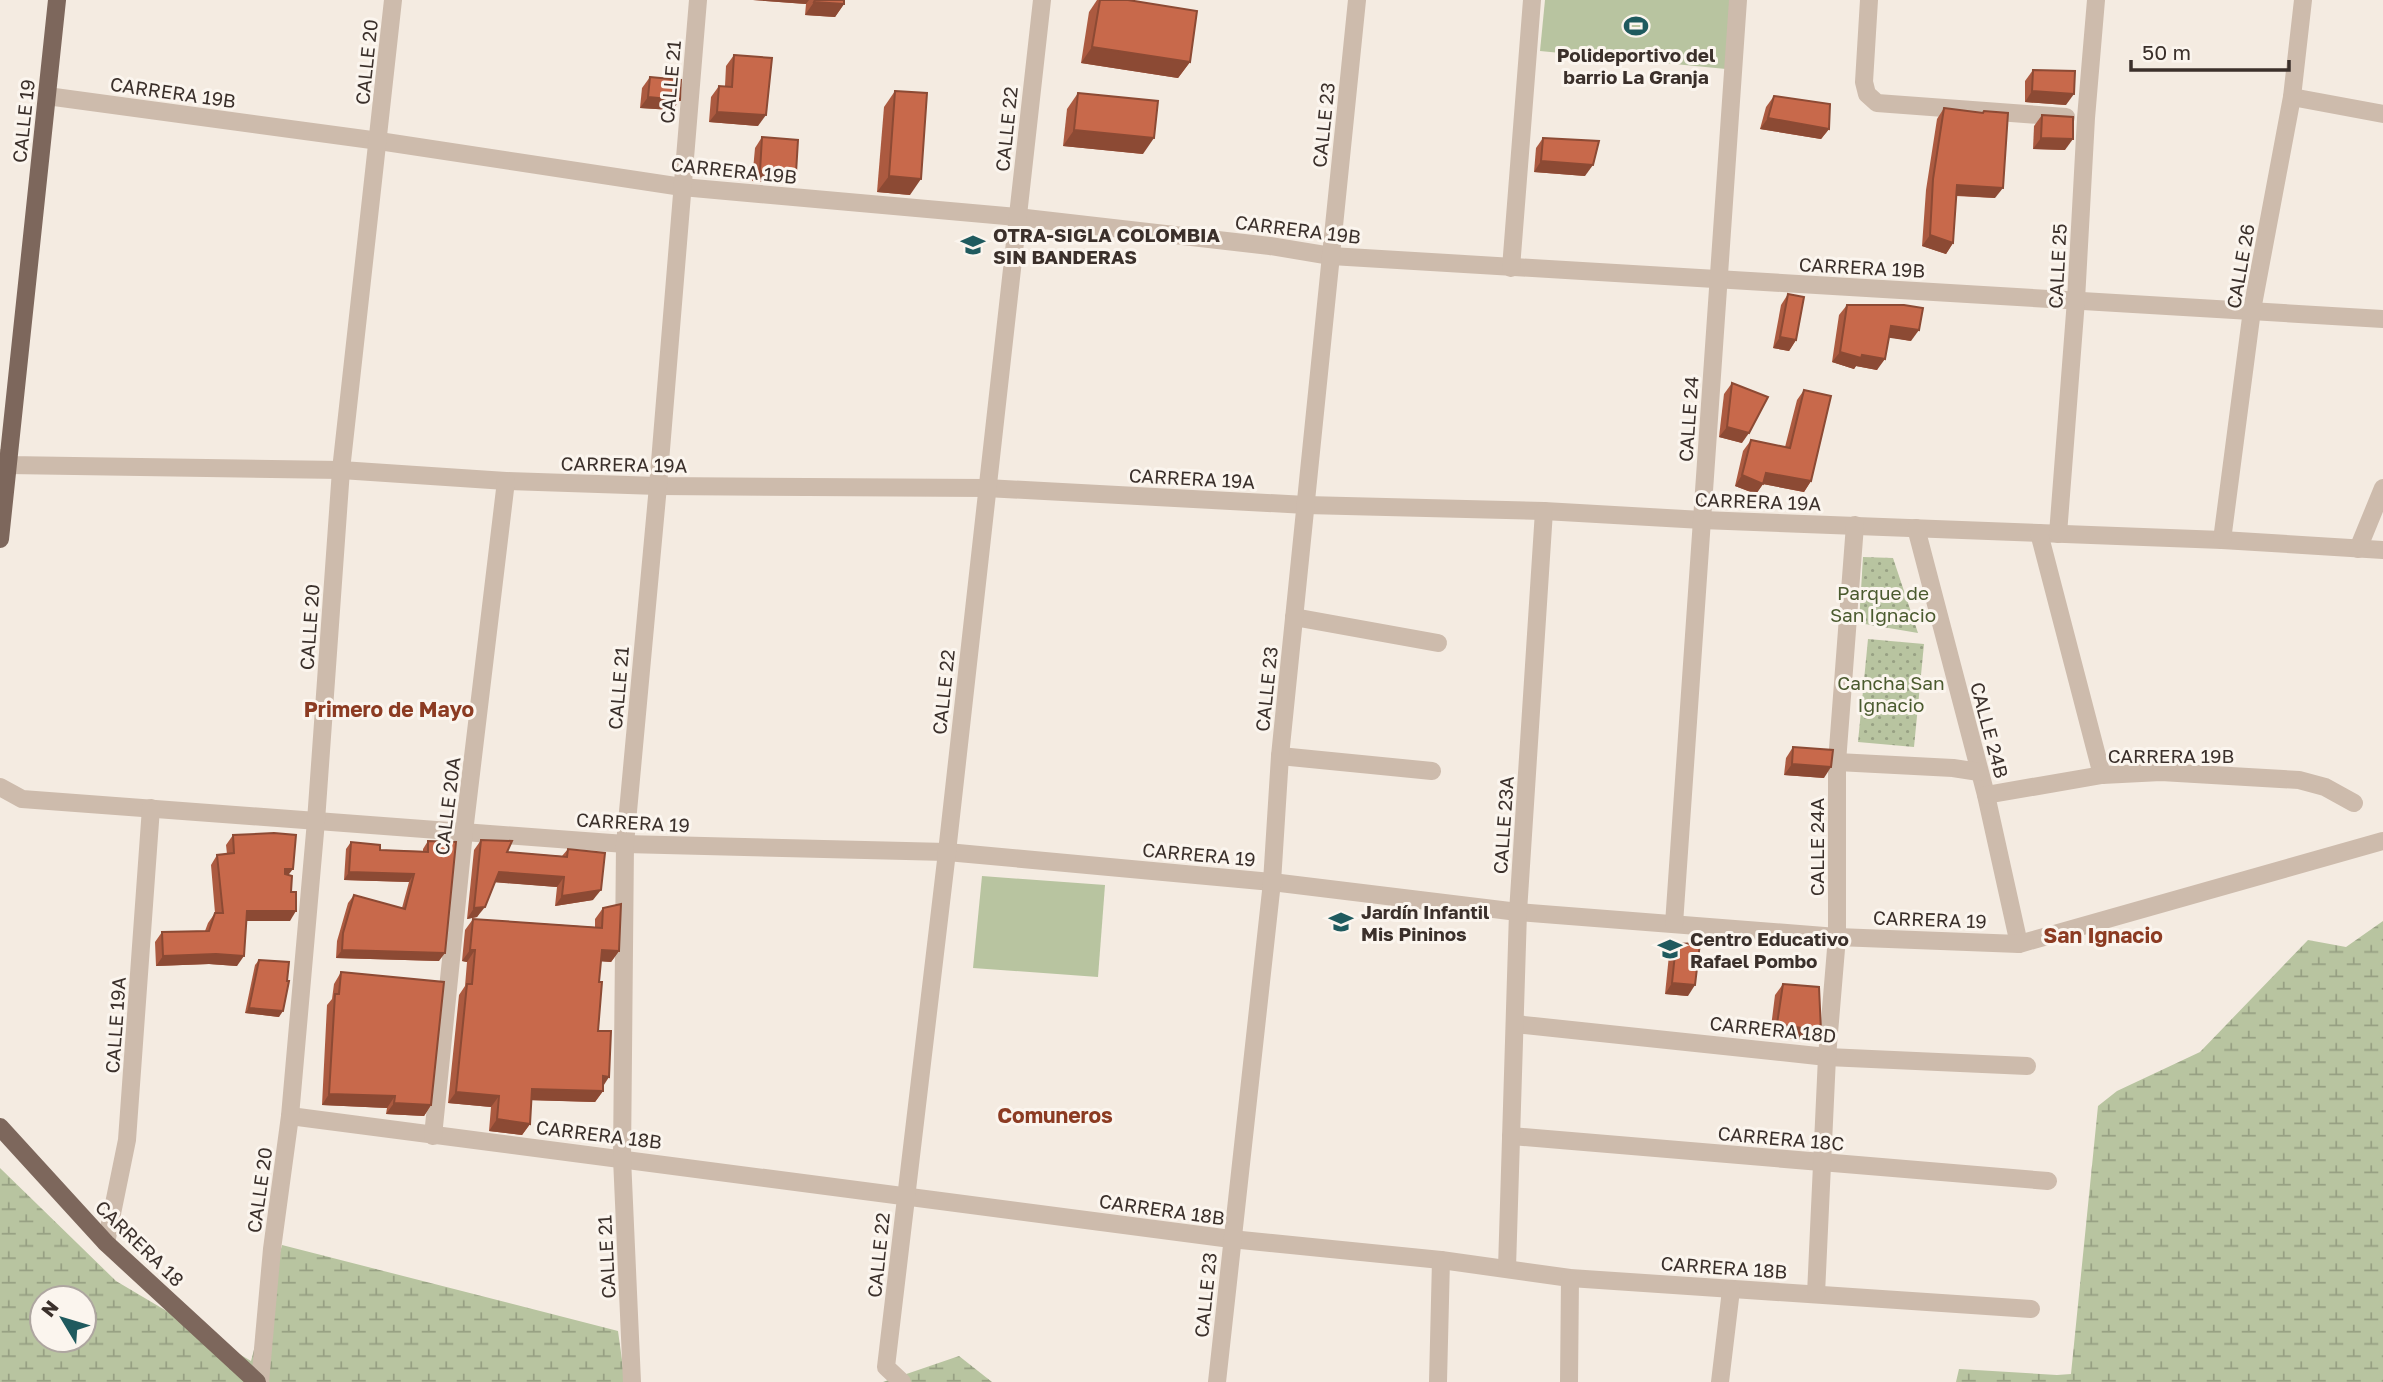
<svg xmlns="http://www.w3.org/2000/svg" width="2383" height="1382" viewBox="0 0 2383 1382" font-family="'Golos Text',sans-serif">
  <defs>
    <pattern id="grass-dots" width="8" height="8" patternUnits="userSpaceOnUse" patternTransform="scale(1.75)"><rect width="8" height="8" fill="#b8c4a0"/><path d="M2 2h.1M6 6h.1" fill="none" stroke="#97a083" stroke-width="1.8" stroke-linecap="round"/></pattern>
    <pattern id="wetland-marsh" width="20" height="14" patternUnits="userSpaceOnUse" patternTransform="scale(1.75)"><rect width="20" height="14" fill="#b8c4a0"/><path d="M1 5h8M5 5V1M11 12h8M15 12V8" fill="none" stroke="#97a083"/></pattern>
  </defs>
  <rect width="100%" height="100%" fill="#f4ebe1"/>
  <!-- grass -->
  <g fill="url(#grass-dots)">
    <path d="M1863 557 1893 558 1918 633 1859 623Z"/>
    <path d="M1868 639 1924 644 1914 747 1858 742Z"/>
  </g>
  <!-- wetland -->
  <g fill="url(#wetland-marsh)" fill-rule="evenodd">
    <path d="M2383 921V1382H1956L1959 1369 2057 1375 2071 1374 2098 1106 2117 1091 2200 1052 2308 940 2346 947Z"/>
    <path d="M0 1168 116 1281 251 1361 282 1245 618 1331 625 1382H0ZM42 1298H84V1340H42Z"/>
    <path d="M959 1356 992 1382H883Z"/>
  </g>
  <!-- pitch -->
  <g fill="#b8c4a0">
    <path d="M1545 0H1733L1726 69 1540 51Z"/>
    <path d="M982 876 1105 885 1098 977 973 968Z"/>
  </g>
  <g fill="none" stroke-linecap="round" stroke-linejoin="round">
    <!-- minor -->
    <g stroke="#cdbbac" stroke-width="18">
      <path d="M1869 0 1864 82 1867 94 1877 103 2066 117"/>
      <path d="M47 96 379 141 682 187 1017 217 1270 246 1331 256 2383 319"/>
      <path d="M2292 97 2383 114"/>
      <path d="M1511 268 1532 0"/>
      <path d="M0 458 8 465 341 470 506 481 658 486 986 488 1306 505 1544 511 1702 520 2222 540 2383 550"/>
      <path d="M1916 528 1986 795 2019 944"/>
      <path d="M2039 533 2102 775"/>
      <path d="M2058 534 2076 300 2086 118 2096 0"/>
      <path d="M2222 540 2252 310 2292 97 2303 0"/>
      <path d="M2358 549 2383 488"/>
      <path d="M1294 617 1438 643"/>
      <path d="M1280 756 1432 771"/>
      <path d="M1837 762 1953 768 1979 772"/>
      <path d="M0 787 22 799 625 844 947 852 1272 882 1518 912 1837 937 2019 944 2383 841"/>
      <path d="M1986 795 2102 775 2161 772 2299 780 2325 787 2354 803"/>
      <path d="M1674 924 1738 0"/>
      <path d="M1515 1024 1827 1057 2027 1066"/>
      <path d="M290 1116 1231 1239 1441 1260 1570 1278 2031 1309"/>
      <path d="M433 1136 464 832 506 481"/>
      <path d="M1511 1136 2048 1181"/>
      <path d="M106 1243 127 1140 151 808"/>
      <path d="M1507 1268 1518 912 1544 511"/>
      <path d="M1816 1294 1827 1057 1837 937V762L1855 525"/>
      <path d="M260 1382 272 1249 290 1116 316 821 341 470 393 0"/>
      <path d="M632 1382 622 1158 625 844 658 486 698 0"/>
      <path d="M902 1382 886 1367 947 852 1042 0"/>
      <path d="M1217 1382 1272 882 1280 756 1357 0"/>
      <path d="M1438 1382 1441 1260"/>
      <path d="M1569 1382 1570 1278"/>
      <path d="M1720 1382 1731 1290"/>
    </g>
    <!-- major -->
    <g stroke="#7d675c" stroke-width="18">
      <path d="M0 539 57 0"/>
      <path d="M0 1127 106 1243 257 1382"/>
    </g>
  </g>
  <!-- wall -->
  <g fill="#ac5a40">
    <path d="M753 0H844V4L835 17 805 15 806 4Z"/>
    <path d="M1097 0H1128L1190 62 1178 78 1081 63 1089 12Z"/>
    <path d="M734 55 758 126 709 122 711 97 719 86H725L726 66Z"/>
    <path d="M2033 70 2066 105 2025 102V81Z"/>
    <path d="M650 77 672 110 640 108 642 88Z"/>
    <path d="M895 91 910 195 877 192 884 107Z"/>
    <path d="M1078 93 1143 154 1063 146 1067 109Z"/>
    <path d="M1774 96 1829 129 1821 139 1760 129 1766 107Z"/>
    <path d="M1944 108 1982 113 1984 111 1995 198 1956 196 1953 243 1946 254 1922 246 1926 190 1937 119Z"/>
    <path d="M2042 115 2065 150 2033 149 2034 126Z"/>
    <path d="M762 137 788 184 752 181 755 148Z"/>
    <path d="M1543 138 1585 176 1534 172 1536 148Z"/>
    <path d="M1788 294 1796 340 1789 351 1773 348 1781 305Z"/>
    <path d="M1847 305 1911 341 1889 337 1877 370 1856 366 1854 369 1832 362 1839 315Z"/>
    <path d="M1732 383 1742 443 1719 437 1724 394Z"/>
    <path d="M1804 390 1811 481 1804 492 1763 484 1756 494 1735 486 1743 451 1751 440 1785 447 1797 400Z"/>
    <path d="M1793 747 1824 778 1784 775 1786 758Z"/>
    <path d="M233 835 288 875 290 921H247L237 966 209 964 156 966 155 942 162 932 205 931 208 923 215 913 211 865 217 855 227 854 226 845Z"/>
    <path d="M481 840 507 852 562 856 568 849 593 900 555 906 557 887 495 882 477 917 467 919 474 850Z"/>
    <path d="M428 841 439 961 336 958 337 941 348 903 354 895 402 908 409 882 344 880 346 849 351 842 380 850 423 851V849Z"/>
    <path d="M603 908 619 951 611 962 601 961 599 982 598 1031 603 1091 595 1102 531 1100 530 1124 522 1135 489 1131 491 1107 448 1103 459 995 465 986 467 962 462 961 465 930 473 919 595 927V919Z"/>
    <path d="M1676 944 1688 996 1665 994 1669 955Z"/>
    <path d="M259 960 279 1017 245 1013 255 965Z"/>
    <path d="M341 972 431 1105 424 1116 386 1114 387 1108 322 1105 327 1005 332 999 334 984Z"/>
    <path d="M1783 984 1813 1042 1770 1035 1775 995Z"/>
  </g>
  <!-- shaded-wall -->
  <g fill="#8c4a34">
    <path d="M753 0H809L806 4Z"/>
    <path d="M814 2 844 4 835 17 805 15Z"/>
    <path d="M1092 47 1190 62 1178 78 1081 63Z"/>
    <path d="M2032 91 2074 94 2066 105 2025 102Z"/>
    <path d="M648 97 680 100 672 110 640 108Z"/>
    <path d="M717 112 766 115 758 126 709 122Z"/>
    <path d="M1768 118 1829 129 1821 139 1760 129Z"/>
    <path d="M1074 130 1154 138 1143 154 1063 146Z"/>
    <path d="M2041 138 2073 139 2065 150 2033 149Z"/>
    <path d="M1541 161 1593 165 1585 176 1534 172Z"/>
    <path d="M760 171 796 173 788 184 752 181Z"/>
    <path d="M889 176 921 179 910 195 877 192Z"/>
    <path d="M1957 185 2003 188 1995 198 1949 195Z"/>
    <path d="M1930 235 1953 243 1946 254 1922 246Z"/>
    <path d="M1891 326 1919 330 1911 341 1884 337Z"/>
    <path d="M1780 337 1796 340 1789 351 1773 348Z"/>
    <path d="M1840 352 1862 355 1885 359 1877 370 1856 366 1854 369 1832 362Z"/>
    <path d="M1727 427 1749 433 1742 443 1719 437Z"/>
    <path d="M1766 473 1811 481 1804 492 1763 484 1756 494 1735 486 1742 475Z"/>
    <path d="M1792 764 1831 767 1824 778 1784 775Z"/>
    <path d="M285 869H293L286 878H279Z"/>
    <path d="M349 872 414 874 409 882 344 880Z"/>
    <path d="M499 872 564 877 557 887 492 882Z"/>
    <path d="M601 890 593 900 555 906 562 896Z"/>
    <path d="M485 907 477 917 467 919 474 908Z"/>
    <path d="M247 911H296L290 921H240Z"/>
    <path d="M342 950 445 953 439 961 336 958Z"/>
    <path d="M470 950H475L467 962 462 961Z"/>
    <path d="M602 950 619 951 611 962 595 961Z"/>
    <path d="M216 954 244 956 237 966 209 964 156 966 163 956Z"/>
    <path d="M1672 983 1695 985 1688 996 1665 994Z"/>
    <path d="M249 1008 283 1011 279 1017 245 1013Z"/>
    <path d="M1777 1024 1821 1031 1813 1042 1770 1035Z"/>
    <path d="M603 1076 609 1077 602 1088Z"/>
    <path d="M532 1089 603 1091 595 1102 524 1100Z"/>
    <path d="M456 1092 499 1096 491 1107 448 1103Z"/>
    <path d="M329 1094 395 1096 387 1108 322 1105Z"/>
    <path d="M394 1103 431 1105 424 1116 386 1114Z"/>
    <path d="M497 1119 530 1124 522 1135 489 1131Z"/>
  </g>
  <!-- building -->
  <g fill="#c8694b" stroke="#8c4a34" stroke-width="2">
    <path d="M815 0H844V4L814 2Z"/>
    <path d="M1100 0H1128L1197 11 1190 62 1092 47Z"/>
    <path d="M734 55 772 58 766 115 717 112 719 86 732 87Z"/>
    <path d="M2033 70 2075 71 2074 94 2032 91Z"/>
    <path d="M650 77 681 80 680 100 648 97Z"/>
    <path d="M895 91 927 93 921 179 889 176Z"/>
    <path d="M1078 93 1158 101 1154 138 1074 130Z"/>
    <path d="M1774 96 1830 104 1829 129 1768 118Z"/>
    <path d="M1944 108 1983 113 1984 111 2008 113 2003 188 1957 185 1953 243 1930 235 1933 179Z"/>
    <path d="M2042 115 2073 117V139L2041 138Z"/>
    <path d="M762 137 798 140 796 173 760 171Z"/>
    <path d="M1543 138 1599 141 1593 165 1541 161Z"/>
    <path d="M1788 294 1804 297 1796 340 1780 337Z"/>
    <path d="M1847 305H1904L1923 308 1919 330 1891 326 1885 359 1862 355 1861 358 1840 352Z"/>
    <path d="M1732 383 1768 397 1749 433 1727 427Z"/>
    <path d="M1804 390 1831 396 1811 481 1766 473 1763 484 1742 475 1751 440 1790 448Z"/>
    <path d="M1793 747 1833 750 1831 767 1792 764Z"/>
    <path d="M274 833 296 835 293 869H285V874L292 876 291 892H296V911H247L244 956 216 954 163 956 162 932 209 931 215 913H223L217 855 234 853 233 835Z"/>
    <path d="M481 840 512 841 507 852 567 857 568 849 605 853 601 890 562 896 564 877 499 872 485 907 474 908Z"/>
    <path d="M428 841 456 842 445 953 342 950 343 933 354 895 405 909 414 874 349 872 351 842 380 845V850L428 852Z"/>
    <path d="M621 904 619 951 602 950 599 982H602L598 1031H611L609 1077 603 1076V1091L532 1089 530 1124 497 1119 499 1096 456 1092 467 984H472L475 950H470L473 919 602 928 603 908Z"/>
    <path d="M1700 943 1695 985 1672 983 1676 944Z"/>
    <path d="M259 960 289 962 287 981H289L283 1011 249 1008Z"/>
    <path d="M341 972 444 982 431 1105 394 1103 395 1096 329 1094 335 994H339Z"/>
    <path d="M1783 984 1819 987 1821 1031 1777 1024Z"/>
  </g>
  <!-- icons -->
  <defs>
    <g id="stadium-bare" transform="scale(1.89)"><path d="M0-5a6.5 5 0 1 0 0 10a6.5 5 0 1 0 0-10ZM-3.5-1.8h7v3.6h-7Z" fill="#1f5a5e" stroke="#fbf5ee" stroke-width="2.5" paint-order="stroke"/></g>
    <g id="school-bare" transform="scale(1.89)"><path d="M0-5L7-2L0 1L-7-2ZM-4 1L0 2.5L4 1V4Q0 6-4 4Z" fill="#1f5a5e" stroke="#fbf5ee" stroke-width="2.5" paint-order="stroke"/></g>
  </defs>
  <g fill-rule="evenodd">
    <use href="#stadium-bare" x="1636" y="26"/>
    <use href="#school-bare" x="973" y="245"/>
    <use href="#school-bare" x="1341" y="922"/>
    <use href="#school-bare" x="1670" y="949"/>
  </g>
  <g text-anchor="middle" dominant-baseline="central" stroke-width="6" stroke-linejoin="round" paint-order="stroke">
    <!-- poi labels -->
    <g font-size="19" font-weight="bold" fill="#3b302b" stroke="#fbf5ee" text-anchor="start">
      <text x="1636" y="54" text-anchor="middle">Polideportivo del<tspan x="1636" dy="22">barrio La Granja</tspan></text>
      <text x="993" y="234">OTRA-SIGLA COLOMBIA<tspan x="993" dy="22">SIN BANDERAS</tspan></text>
      <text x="1361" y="911">Jardín Infantil<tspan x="1361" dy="22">Mis Pininos</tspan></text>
      <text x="1690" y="938">Centro Educativo<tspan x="1690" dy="22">Rafael Pombo</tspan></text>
    </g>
    <!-- street labels -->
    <g font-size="19" fill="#3b302b" stroke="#fbf5ee">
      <text transform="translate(366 62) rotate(-84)">CALLE 20</text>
      <text transform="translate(670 82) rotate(-85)">CALLE 21</text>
      <text transform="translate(173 92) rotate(8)">CARRERA 19B</text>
      <text transform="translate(23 121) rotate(-84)">CALLE 19</text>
      <text transform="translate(1323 125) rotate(-84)">CALLE 23</text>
      <text transform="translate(1006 129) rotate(-84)">CALLE 22</text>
      <text transform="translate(734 170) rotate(6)">CARRERA 19B</text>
      <text transform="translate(1298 229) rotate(7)">CARRERA 19B</text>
      <text transform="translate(2057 266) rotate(-87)">CALLE 25</text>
      <text transform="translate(2240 266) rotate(-80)">CALLE 26</text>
      <text transform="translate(1862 267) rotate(3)">CARRERA 19B</text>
      <text transform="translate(1688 419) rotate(-86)">CALLE 24</text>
      <text transform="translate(624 464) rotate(1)">CARRERA 19A</text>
      <text transform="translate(1192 478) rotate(3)">CARRERA 19A</text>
      <text transform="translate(1758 501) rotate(2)">CARRERA 19A</text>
      <text transform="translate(309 627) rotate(-86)">CALLE 20</text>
      <text transform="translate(618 688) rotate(-85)">CALLE 21</text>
      <text transform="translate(1266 689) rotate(-84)">CALLE 23</text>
      <text transform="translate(943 692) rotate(-84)">CALLE 22</text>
      <text transform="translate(1990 730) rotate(75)">CALLE 24B</text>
      <text x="2171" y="755">CARRERA 19B</text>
      <text transform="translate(447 806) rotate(-83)">CALLE 20A</text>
      <text transform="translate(633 822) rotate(3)">CARRERA 19</text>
      <text transform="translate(1503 825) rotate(-86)">CALLE 23A</text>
      <text transform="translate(1816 847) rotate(-90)">CALLE 24A</text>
      <text transform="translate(1199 854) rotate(5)">CARRERA 19</text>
      <text transform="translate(1930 919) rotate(2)">CARRERA 19</text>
      <text transform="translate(115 1025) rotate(-86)">CALLE 19A</text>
      <text transform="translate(1773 1029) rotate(6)">CARRERA 18D</text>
      <text transform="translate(599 1134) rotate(7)">CARRERA 18B</text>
      <text transform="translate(1781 1138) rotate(5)">CARRERA 18C</text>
      <text transform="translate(259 1190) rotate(-82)">CALLE 20</text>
      <text transform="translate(1162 1209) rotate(8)">CARRERA 18B</text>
      <text transform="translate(140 1243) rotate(44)">CARRERA 18</text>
      <text transform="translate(878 1255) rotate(-84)">CALLE 22</text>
      <text transform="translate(606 1257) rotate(-93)">CALLE 21</text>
      <text transform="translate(1724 1267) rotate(4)">CARRERA 18B</text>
      <text transform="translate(1205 1295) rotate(-84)">CALLE 23</text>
    </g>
    <!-- park labels -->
    <g font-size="19" fill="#4a5a2e" stroke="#fbf5ee">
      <text x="1883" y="592">Parque de<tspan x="1883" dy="22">San Ignacio</tspan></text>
      <text x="1891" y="682">Cancha San<tspan x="1891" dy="22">Ignacio</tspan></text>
    </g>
    <!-- neighbourhood labels -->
    <g font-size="21" font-weight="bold" fill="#8c3b22" stroke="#fbf5ee">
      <text x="389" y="709">Primero de Mayo</text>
      <text x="2103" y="935">San Ignacio</text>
      <text x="1055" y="1115">Comuneros</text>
    </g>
  </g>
  <!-- north arrow -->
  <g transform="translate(63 1319) rotate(308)"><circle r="33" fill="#fbf5ee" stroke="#aea6a0" stroke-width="2"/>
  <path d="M0-5L12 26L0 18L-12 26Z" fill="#1f5a5e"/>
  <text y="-10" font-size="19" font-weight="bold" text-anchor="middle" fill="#3b302b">N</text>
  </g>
  <!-- scale -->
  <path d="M2131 60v10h158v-10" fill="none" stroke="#3b302b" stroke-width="3.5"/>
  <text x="2142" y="60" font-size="21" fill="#3b302b" stroke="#fbf5ee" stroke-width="5" paint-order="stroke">50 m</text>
</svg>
